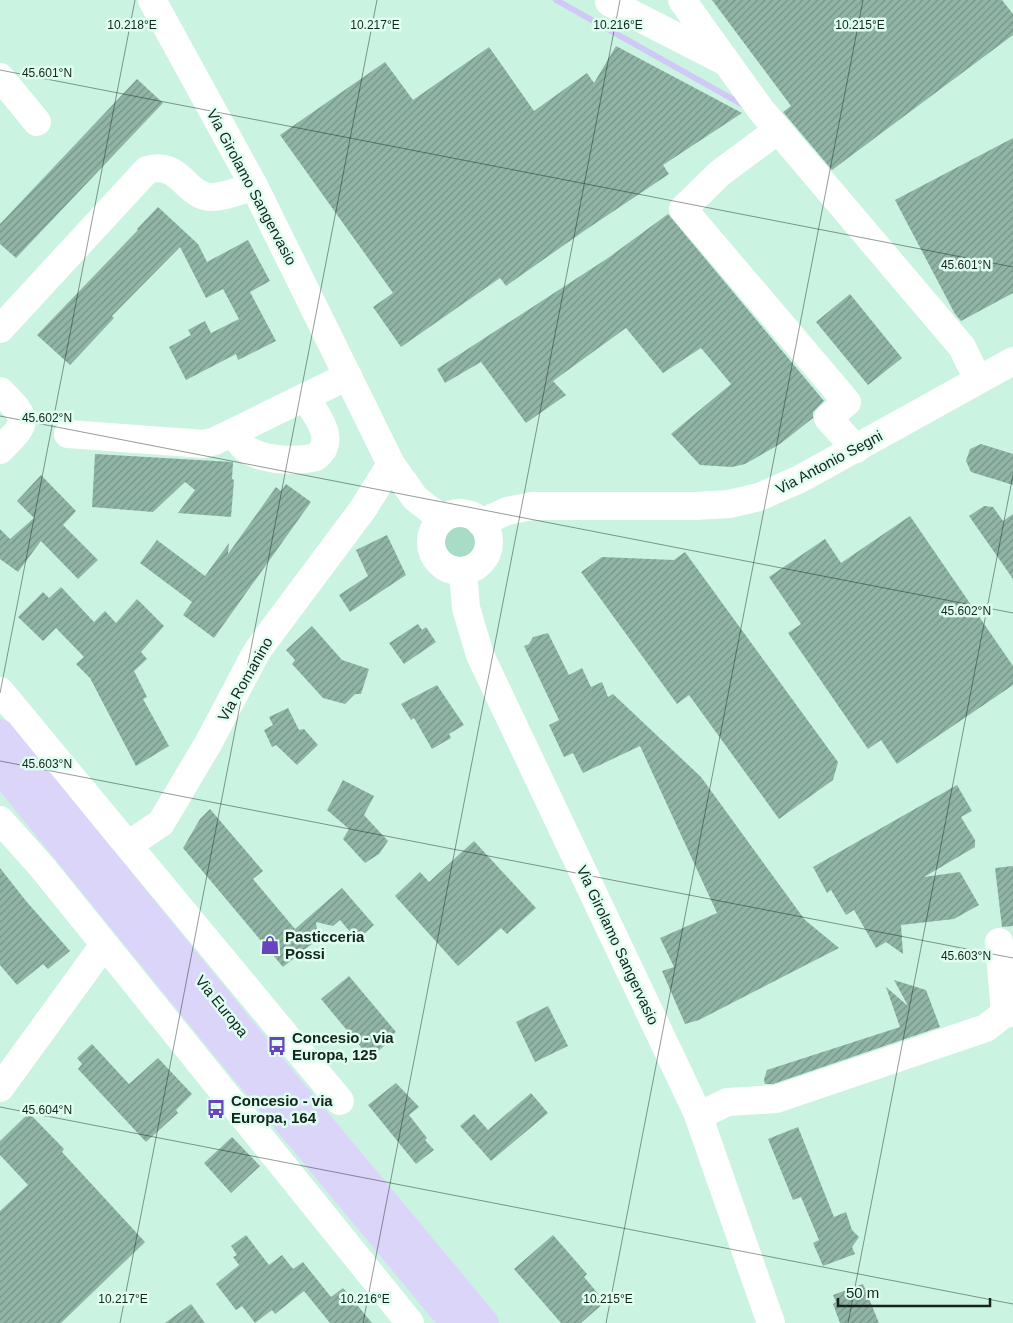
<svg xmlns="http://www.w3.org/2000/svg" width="1013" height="1323" viewBox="0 0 1013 1323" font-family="Helvetica,sans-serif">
  <defs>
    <pattern id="building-hatch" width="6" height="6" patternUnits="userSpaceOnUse" patternTransform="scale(1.25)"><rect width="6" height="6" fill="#90b5a6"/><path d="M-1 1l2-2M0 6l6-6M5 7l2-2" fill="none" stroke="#749387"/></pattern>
  </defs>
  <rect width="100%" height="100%" fill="#cbf3e2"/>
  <!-- green -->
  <circle fill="#a8dcc6" cx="460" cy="542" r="15"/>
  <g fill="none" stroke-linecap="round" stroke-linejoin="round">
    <!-- stream -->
    <path stroke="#d0c8f7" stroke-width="6" d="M556 0 743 105"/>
  </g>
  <!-- building -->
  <g fill="url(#building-hatch)">
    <path d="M712 0H1002L1013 14V35L832 170 783 112 791 106Z"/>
    <path d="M616 46 742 113 663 165 669 174 584 231 506 286 500 278 401 347 373 307 393 293 280 135 385 62 413 100 489 47 534 111 587 73 594 83Z"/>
    <path d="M137 79 163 103 16 258 0 244V224Z"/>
    <path d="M1013 138V293L961 321 955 314 895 200Z"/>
    <path d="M158 207 198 244 207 262 248 240 270 281 250 292 276 341 238 360 236 354 186 380 169 347 191 335 188 330 205 321 211 333 239 319 223 289 206 298 180 247 112 316 114 318 70 365 37 335 138 230 137 229Z"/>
    <path d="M668 214 824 401 813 412V418L780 444 745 464 732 467 700 465 671 434 731 384 701 348 663 373 626 328 553 381 566 395 526 423 481 362 445 383 437 369 608 258Z"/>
    <path d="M850 294 902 358 868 385 816 322Z"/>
    <path d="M981 444 1013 454V485L971 472 966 461 970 449Z"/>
    <path d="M95 454 233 462 232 479 234 480 231 517 178 513 195 490 185 482 153 512 92 507Z"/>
    <path d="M41 475 76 511 63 525 98 560 78 579 41 541 18 572 0 559V529L10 539 34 518 17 501Z"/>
    <path d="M286 484 311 502 214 638 183 615 192 602 140 563 157 540 205 576 229 543 228 554 276 487 281 491Z"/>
    <path d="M984 506 993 507 1003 521 1013 514V579L969 516Z"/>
    <path d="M910 516 1013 666V685L897 764 881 740 868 749 788 633 801 624 769 577 825 539 841 563Z"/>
    <path d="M387 535 406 575 350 612 339 595 368 576 356 550Z"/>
    <path d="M685 552 838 762 833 780 779 819 689 695 677 704 581 572 602 557 674 560Z"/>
    <path d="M61 587 94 622 105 611 116 623 137 599 164 626 141 652 147 659 134 671 147 697 143 699 169 746 136 766 90 678 76 664 84 657 56 628 43 641 18 617 43 592 49 598Z"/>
    <path d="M418 624 422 630 426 627 436 642 404 664 389 643Z"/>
    <path d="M312 626 342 660 369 669 361 694H355L345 704 323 698 292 664 295 660 286 650Z"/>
    <path d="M548 633 569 675 582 668 591 687 602 682 608 697 613 694 701 777 805 920 839 948 699 1020 685 1024 662 971 674 967 660 938 717 913 640 746 583 773 573 753 564 757 549 725 559 720 524 646 529 644 533 637Z"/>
    <path d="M437 685 464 725 449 734 451 738 432 749 414 718 411 720 401 704Z"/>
    <path d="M288 708 299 730 304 729 318 745 297 765 276 745 272 747 264 730 273 725 269 717Z"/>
    <path d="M343 780 374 796 364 815 388 841 379 854 365 863 343 839 349 829 327 810Z"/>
    <path d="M957 785 972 811 961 817 975 840V847L924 877 960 872 979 905 954 919 901 925 903 954 886 942 876 948 854 910 846 915 831 890 827 893 813 867Z"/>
    <path d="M210 809 263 871 253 879 295 929 342 888 374 925 357 940 340 920 333 926 316 922 318 939 283 967 183 848 200 819Z"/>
    <path d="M474 841 536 908 507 934 501 928 458 966 395 896 420 872 429 882Z"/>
    <path d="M1013 866V926L1002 927 995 868Z"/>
    <path d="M0 868 26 901 70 951 48 969 43 964 17 985 0 965Z"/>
    <path d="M349 976 396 1032 389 1038 391 1040 370 1058 321 999Z"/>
    <path d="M894 980 926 990 940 1027 773 1084H765L764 1079 767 1070 900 1027 886 987 908 1006Z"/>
    <path d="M548 1006 568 1046 535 1062 516 1022Z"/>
    <path d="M92 1044 129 1084 158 1058 192 1094 176 1110 178 1113 146 1142 78 1069 82 1064 77 1058Z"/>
    <path d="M396 1083 419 1107 409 1115 427 1138 425 1140 434 1150 416 1164 368 1105Z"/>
    <path d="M531 1093 548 1113 491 1161 460 1126 474 1114 488 1130Z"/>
    <path d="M29 1113 64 1149 62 1152 145 1242 61 1323H0V1211L28 1185 0 1155V1141Z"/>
    <path d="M798 1127 834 1217 846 1212 852 1230 859 1237 852 1247 855 1254 823 1266 813 1243 819 1240 801 1197 793 1200 768 1139Z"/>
    <path d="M232 1137 260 1166 231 1193 204 1163Z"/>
    <path d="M246 1235 269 1265 282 1255 293 1269 303 1262 331 1297 343 1288 372 1323H330L304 1291 275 1314 272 1310 255 1323 242 1306 236 1310 216 1284 239 1265 233 1257 237 1255 231 1246Z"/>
    <path d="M553 1235 587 1274 584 1277 605 1302 581 1323H561L514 1269Z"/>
    <path d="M863 1284 879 1323H840L833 1304 836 1302 833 1295Z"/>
    <path d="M191 1304 205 1323H165Z"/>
  </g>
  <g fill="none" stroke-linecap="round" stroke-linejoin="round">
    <!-- minor -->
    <g stroke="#fff" stroke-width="28">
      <path d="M152 0 254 186 391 464 415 498 442 519"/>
      <path d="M612 0 609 2 722 60"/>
      <path d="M682 0 761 110 962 347 978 380"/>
      <path d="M0 77 37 122"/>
      <path d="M778 130 720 173 683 209 847 402 828 418 856 449"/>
      <path d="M0 329 147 170C181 160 185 197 212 197 226 197 241 190 254 186"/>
      <path d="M0 391C29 420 29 421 0 450"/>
      <path d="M234 432C237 438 240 444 245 448 262 461 297 462 316 457 338 439 316 415 305 397"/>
      <path d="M68 434 204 444 215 441 348 376"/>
      <circle cx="460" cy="542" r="29"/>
      <path d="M481 523 507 511 532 506H694L729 504 759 497 800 479 1013 361"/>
      <path d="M463 571 466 608 480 655 697 1112 771 1323"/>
      <path d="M0 691 340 1101"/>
      <path d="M0 820 42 867 410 1323"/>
      <path d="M128 845 161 823 209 742 257 651 363 509 391 464"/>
      <path d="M999 942 1005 1013H1013"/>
      <path d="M0 1088 104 945"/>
      <path d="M699 1116 727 1102 776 1099 986 1028 1005 1013"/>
    </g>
    <!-- major -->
    <g stroke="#dcd5fa" stroke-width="28">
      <path d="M0 733 277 1073 485 1323"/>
      <path d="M0 769 222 1043 454 1323"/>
    </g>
  </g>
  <!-- ticks -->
  <path fill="none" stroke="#15241f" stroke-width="1" stroke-opacity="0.45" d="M0 70 1013 267M0 416 1013 613M0 693 135 0M0 761 1013 958M0 1107 1013 1304M120 1323 377 0M363 1323 620 0M606 1323 863 0M848 1323 1013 475"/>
  <!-- icons -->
  <defs>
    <g id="shop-bare" transform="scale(1.5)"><path d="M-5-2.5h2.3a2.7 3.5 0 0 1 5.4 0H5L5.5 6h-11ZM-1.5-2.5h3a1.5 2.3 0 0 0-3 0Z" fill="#6a44bd" stroke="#defef0" stroke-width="2.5" paint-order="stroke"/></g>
    <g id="bus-bare" transform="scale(1.5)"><path d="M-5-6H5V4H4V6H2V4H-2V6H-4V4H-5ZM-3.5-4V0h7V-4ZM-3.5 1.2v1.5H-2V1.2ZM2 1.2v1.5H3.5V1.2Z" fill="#6a44bd" stroke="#defef0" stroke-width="2.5" paint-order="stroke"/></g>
  </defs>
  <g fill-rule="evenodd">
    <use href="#shop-bare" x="270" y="945"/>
    <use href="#bus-bare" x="277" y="1046"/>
    <use href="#bus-bare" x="216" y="1109"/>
  </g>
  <g text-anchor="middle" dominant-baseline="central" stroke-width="5" stroke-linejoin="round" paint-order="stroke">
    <!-- street labels -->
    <g font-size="15" fill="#15241f" stroke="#defef0">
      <text transform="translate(252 187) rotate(62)">Via Girolamo Sangervasio</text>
      <text transform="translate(829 462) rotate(-28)">Via Antonio Segni</text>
      <text transform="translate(245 679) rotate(-60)">Via Romanino</text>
      <text transform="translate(618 945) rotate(65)">Via Girolamo Sangervasio</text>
      <text transform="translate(222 1006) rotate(51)">Via Europa</text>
    </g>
    <!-- poi labels -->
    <g font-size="15" font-weight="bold" fill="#15241f" stroke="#defef0" text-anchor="start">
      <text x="285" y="936">Pasticceria<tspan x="285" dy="17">Possi</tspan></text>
      <text x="292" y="1037">Concesio - via<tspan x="292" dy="17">Europa, 125</tspan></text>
      <text x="231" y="1100">Concesio - via<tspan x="231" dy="17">Europa, 164</tspan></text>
    </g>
  </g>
  <g font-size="12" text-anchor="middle" fill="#15241f" stroke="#defef0" stroke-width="5" stroke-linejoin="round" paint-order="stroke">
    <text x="132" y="29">10.218°E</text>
    <text x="375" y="29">10.217°E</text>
    <text x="618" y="29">10.216°E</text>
    <text x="860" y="29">10.215°E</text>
    <text x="47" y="77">45.601°N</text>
    <text x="966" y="269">45.601°N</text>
    <text x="47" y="422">45.602°N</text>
    <text x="966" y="615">45.602°N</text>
    <text x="47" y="768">45.603°N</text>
    <text x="966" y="960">45.603°N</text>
    <text x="47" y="1114">45.604°N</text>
    <text x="123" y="1303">10.217°E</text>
    <text x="365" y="1303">10.216°E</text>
    <text x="608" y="1303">10.215°E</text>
  </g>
  <!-- scale -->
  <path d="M838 1298v8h152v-8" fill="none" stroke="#15241f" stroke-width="2.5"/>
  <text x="846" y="1298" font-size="15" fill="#15241f" stroke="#defef0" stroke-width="4" paint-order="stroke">50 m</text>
</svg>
